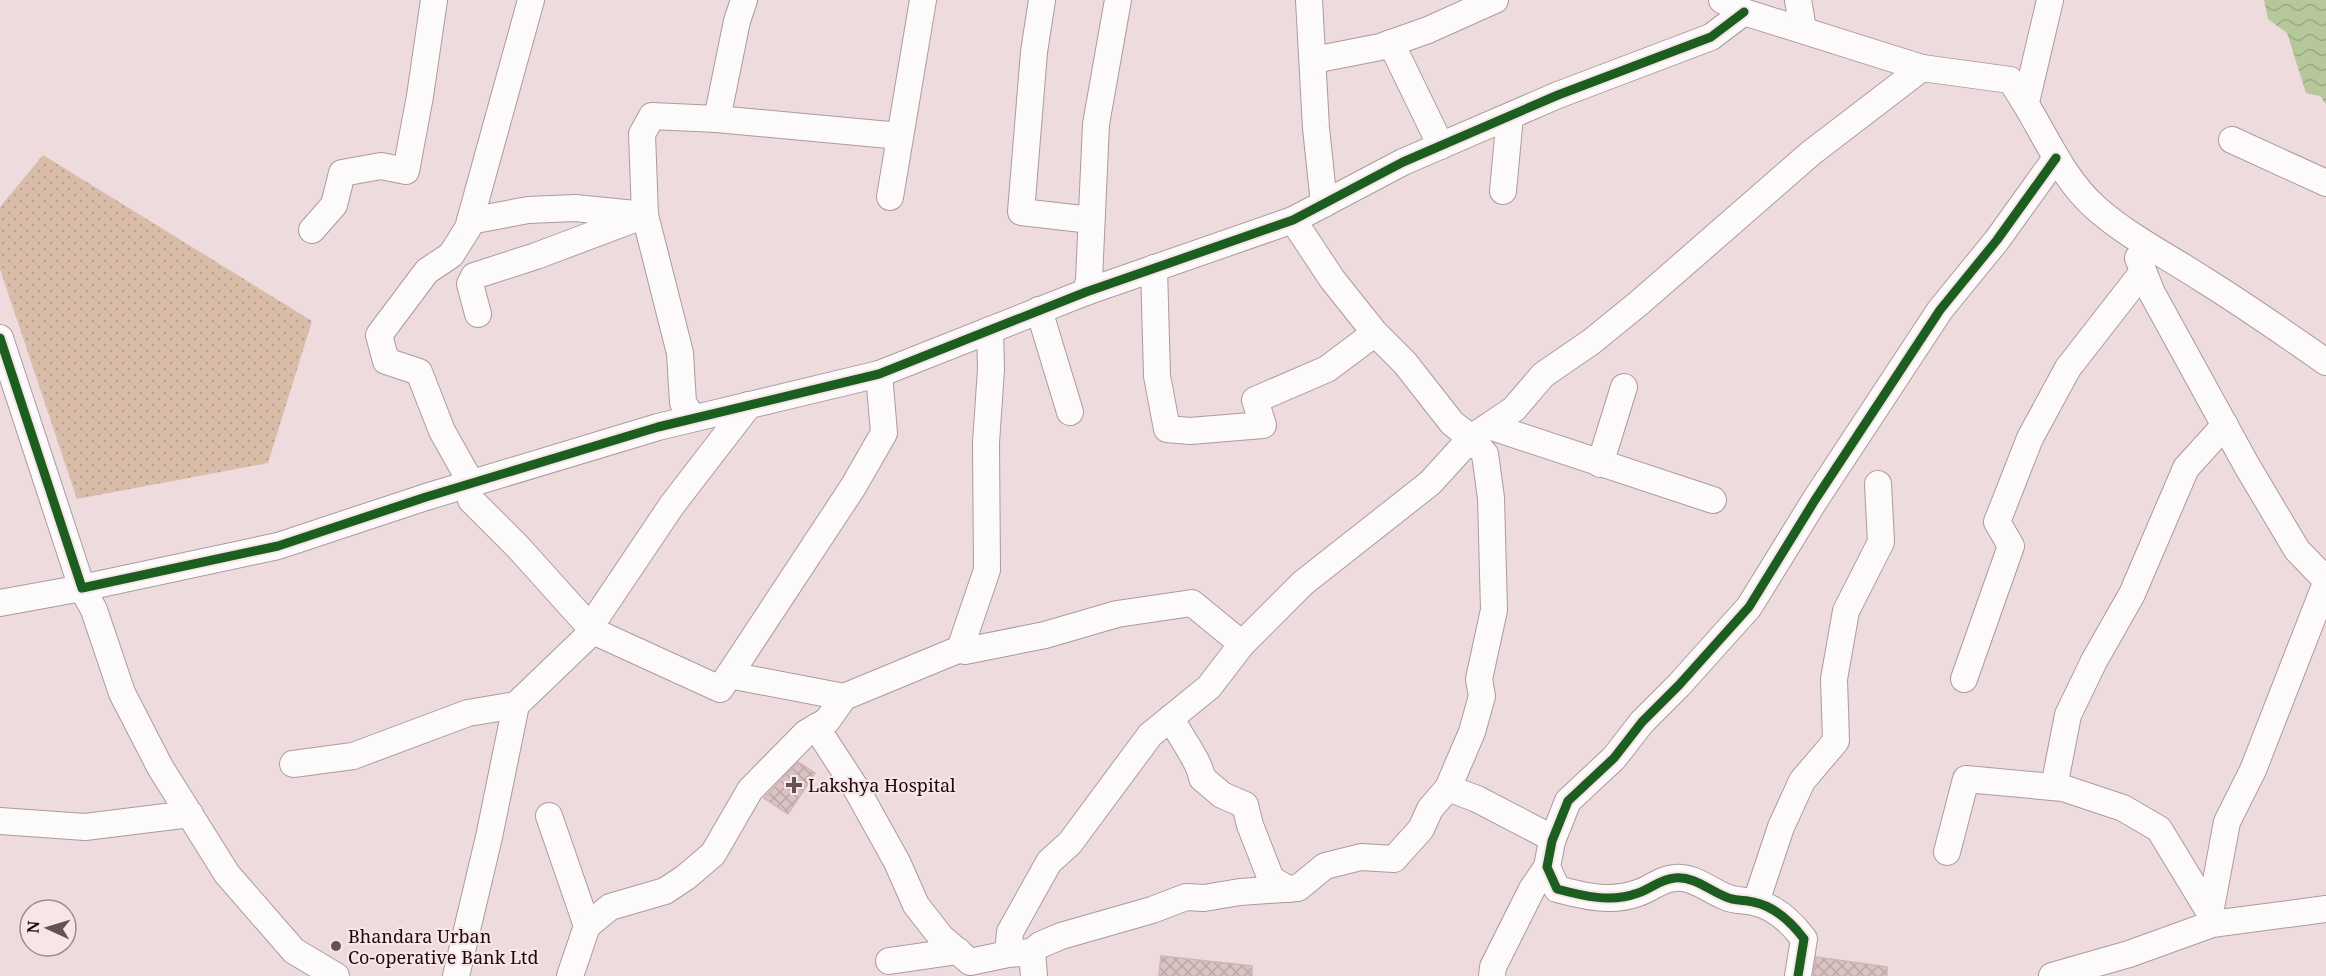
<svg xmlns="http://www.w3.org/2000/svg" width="2326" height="976" viewBox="0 0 2326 976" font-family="'Noto Serif',serif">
  <defs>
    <pattern id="park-dots" width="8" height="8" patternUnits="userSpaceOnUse" patternTransform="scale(1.5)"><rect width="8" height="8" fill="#dabda8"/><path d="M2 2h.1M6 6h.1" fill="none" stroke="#bba18f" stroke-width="1.8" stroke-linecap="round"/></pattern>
    <pattern id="water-waves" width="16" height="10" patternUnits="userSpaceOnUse" patternTransform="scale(1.5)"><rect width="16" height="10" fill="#b6c79a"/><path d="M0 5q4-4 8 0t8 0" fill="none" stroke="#9ca983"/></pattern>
    <pattern id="building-cross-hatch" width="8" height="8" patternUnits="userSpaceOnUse" patternTransform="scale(1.5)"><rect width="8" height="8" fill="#dac3c3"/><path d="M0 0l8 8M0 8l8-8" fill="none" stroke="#bba6a6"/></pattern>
  </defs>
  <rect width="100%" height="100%" fill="#eddbde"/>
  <!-- park -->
  <path fill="url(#park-dots)" d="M43 155 312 321 268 463 77 499 0 269V207Z"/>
  <!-- water -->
  <path fill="url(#water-waves)" d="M2264 0H2326V104L2320 96 2306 93 2287 33 2268 19Z"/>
  <!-- building -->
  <g fill="url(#building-cross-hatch)" stroke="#cdb6b5" stroke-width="1.5">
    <path d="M798 762 815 773 788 814 764 798Z"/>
    <path d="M1161 956 1252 966V976H1159Z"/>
    <path d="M1816 957 1887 967V976H1813Z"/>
  </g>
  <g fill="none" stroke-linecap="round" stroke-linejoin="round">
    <!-- minor casing -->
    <g stroke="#ae9a9d" stroke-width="28">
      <g id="minor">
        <path d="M531 0 468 228 451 255 427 271 379 335 386 361 419 372 442 431 465 472 471 500 518 547 590 627 672 505 749 405"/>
        <path d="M1042 0 1034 52 1021 212 1091 220"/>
        <path d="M1309 0 1316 128 1324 204"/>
        <path d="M1722 0 1744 12 1922 68 2010 80C2041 122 2057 174 2097 209 2129 237 2169 257 2204 280 2246 306 2286 334 2326 362"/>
        <path d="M1798 0 1803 29"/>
        <path d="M1391 43 1441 146"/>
        <path d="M1314 60 1380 47 1428 30 1495 0"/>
        <path d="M2026 102 2050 0"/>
        <path d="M717 119 900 136"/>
        <path d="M2232 140 2326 183"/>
        <path d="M1503 191 1510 116"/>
        <path d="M890 197 923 0"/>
        <path d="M470 221 528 210 575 208 645 215 536 256 474 276 470 284 478 314"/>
        <path d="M312 230 334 205 342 173 381 166 406 171 420 96 434 0"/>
        <path d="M2138 258 2152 293 2247 466 2297 550 2326 580"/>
        <path d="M1154 268 1157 376 1167 429 1190 431 1263 425 1255 400 1327 369 1375 333"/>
        <path d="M1086 292 1089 280 1096 124 1118 0"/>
        <path d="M1039 310 1070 412"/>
        <path d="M0 338 82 588 278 546 426 497 658 427 879 374 1086 292 1293 220 1403 162 1558 95 1711 37 1744 12"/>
        <path d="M693 418 683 403 680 353 645 215 642 134 652 116 717 119 737 21 744 0"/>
        <path d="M1489 426 1713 500"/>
        <path d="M1600 464 1624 387"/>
        <path d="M0 603 82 588 94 610 122 693 160 767 227 874 294 951 336 976"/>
        <path d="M593 631 720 689 853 487 884 433 879 374"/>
        <path d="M958 650 965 651 1045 635 1117 614 1192 603 1242 644"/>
        <path d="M729 675 844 697"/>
        <path d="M1964 679 2011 546 1997 522 2030 438 2068 368 2142 273"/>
        <path d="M1171 718C1180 737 1200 761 1202 778L1222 795 1245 805 1250 825 1271 879 1288 889"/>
        <path d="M816 727 857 790 897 862 916 905 941 937 970 962 1008 954"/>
        <path d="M293 764 353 756 468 713 516 705"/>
        <path d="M2054 787 2068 715 2094 661 2132 594 2186 468 2225 425"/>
        <path d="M549 816 587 926"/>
        <path d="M0 821 85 827 190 814"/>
        <path d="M1552 841 1550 837 1477 799 1448 788 1472 732 1482 696 1479 679 1494 610 1491 498 1485 454 1471 438 1514 409 1543 375 1591 342 1639 303 1811 153 1922 68"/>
        <path d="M1947 852 1966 779 2063 788 2123 808 2159 829 2210 913"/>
        <path d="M1756 902 1781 827 1802 781 1836 741 1834 679 1846 611 1881 542 1878 484"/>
        <path d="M2211 920 2210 913 2227 822 2253 770 2326 583"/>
        <path d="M1032 952 1040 945 1061 936 1152 910 1186 897 1204 898 1240 892 1298 888 1325 866 1361 857 1394 859 1421 829 1430 809 1448 788"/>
        <path d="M889 961 958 951"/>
        <path d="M456 976 489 837 516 705 593 631 590 627"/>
        <path d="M570 976 587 926 610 907 665 891 686 877 713 854 750 790 806 733 827 721 844 697 960 649 987 570 986 443 991 369 990 330"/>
        <path d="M1034 976 1032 952 1008 954 1010 932 1049 862 1070 843 1150 735 1209 687 1242 644 1303 583 1430 483 1471 438 1452 423 1405 363 1375 333 1332 279 1293 220"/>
        <path d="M1492 976 1493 967 1532 889 1547 867"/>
        <path d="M1798 976 1804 939C1792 923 1774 906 1753 902 1745 900 1734 901 1726 897 1710 891 1694 876 1675 878 1660 879 1651 889 1638 893 1611 903 1583 896 1557 889L1547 867 1552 841 1568 801 1614 758 1642 722 1679 685 1749 607 1815 500 1940 310 1997 240 2056 158"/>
        <path d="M2052 976 2129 954 2212 924 2326 909"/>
      </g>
    </g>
    <!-- minor -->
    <use href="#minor" stroke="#fcfafa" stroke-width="26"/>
    <!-- cycleway casing -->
    <g stroke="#f6e6e8" stroke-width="13">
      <g id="cycleway">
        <path d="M0 338 82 588 278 546 426 497 658 427 879 374 1086 292 1293 220 1403 162 1558 95 1711 37 1744 12"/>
        <path d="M1798 976 1804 939C1792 923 1774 906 1753 902 1745 900 1734 901 1726 897 1710 891 1694 876 1675 878 1660 879 1651 889 1638 893 1611 903 1583 896 1557 889L1547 867 1552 841 1568 801 1614 758 1642 722 1679 685 1749 607 1815 500 1940 310 1997 240 2056 158"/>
      </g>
    </g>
    <!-- cycleway -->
    <use href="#cycleway" stroke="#1b5e20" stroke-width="9"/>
  </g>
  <!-- markers -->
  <g fill="#685155" stroke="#f6e6e8" stroke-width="2">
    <path d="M791 776h6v6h6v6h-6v6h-6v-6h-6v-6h6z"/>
    <circle cx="336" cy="946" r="6"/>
  </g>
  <g text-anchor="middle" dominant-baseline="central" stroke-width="4.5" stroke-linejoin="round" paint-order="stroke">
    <!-- poi labels -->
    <g font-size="18" fill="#20060b" stroke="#f6e6e8" text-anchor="start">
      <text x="808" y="785">Lakshya Hospital</text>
      <text x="348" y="936">Bhandara Urban<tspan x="348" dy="21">Co-operative Bank Ltd</tspan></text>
    </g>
  </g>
  <!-- north arrow -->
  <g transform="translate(48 928) rotate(274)"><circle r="28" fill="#f6e6e8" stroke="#a08c90" stroke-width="1.5"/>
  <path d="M0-4.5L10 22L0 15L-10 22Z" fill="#685155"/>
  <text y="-9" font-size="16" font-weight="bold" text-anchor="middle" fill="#20060b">N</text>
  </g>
</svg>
